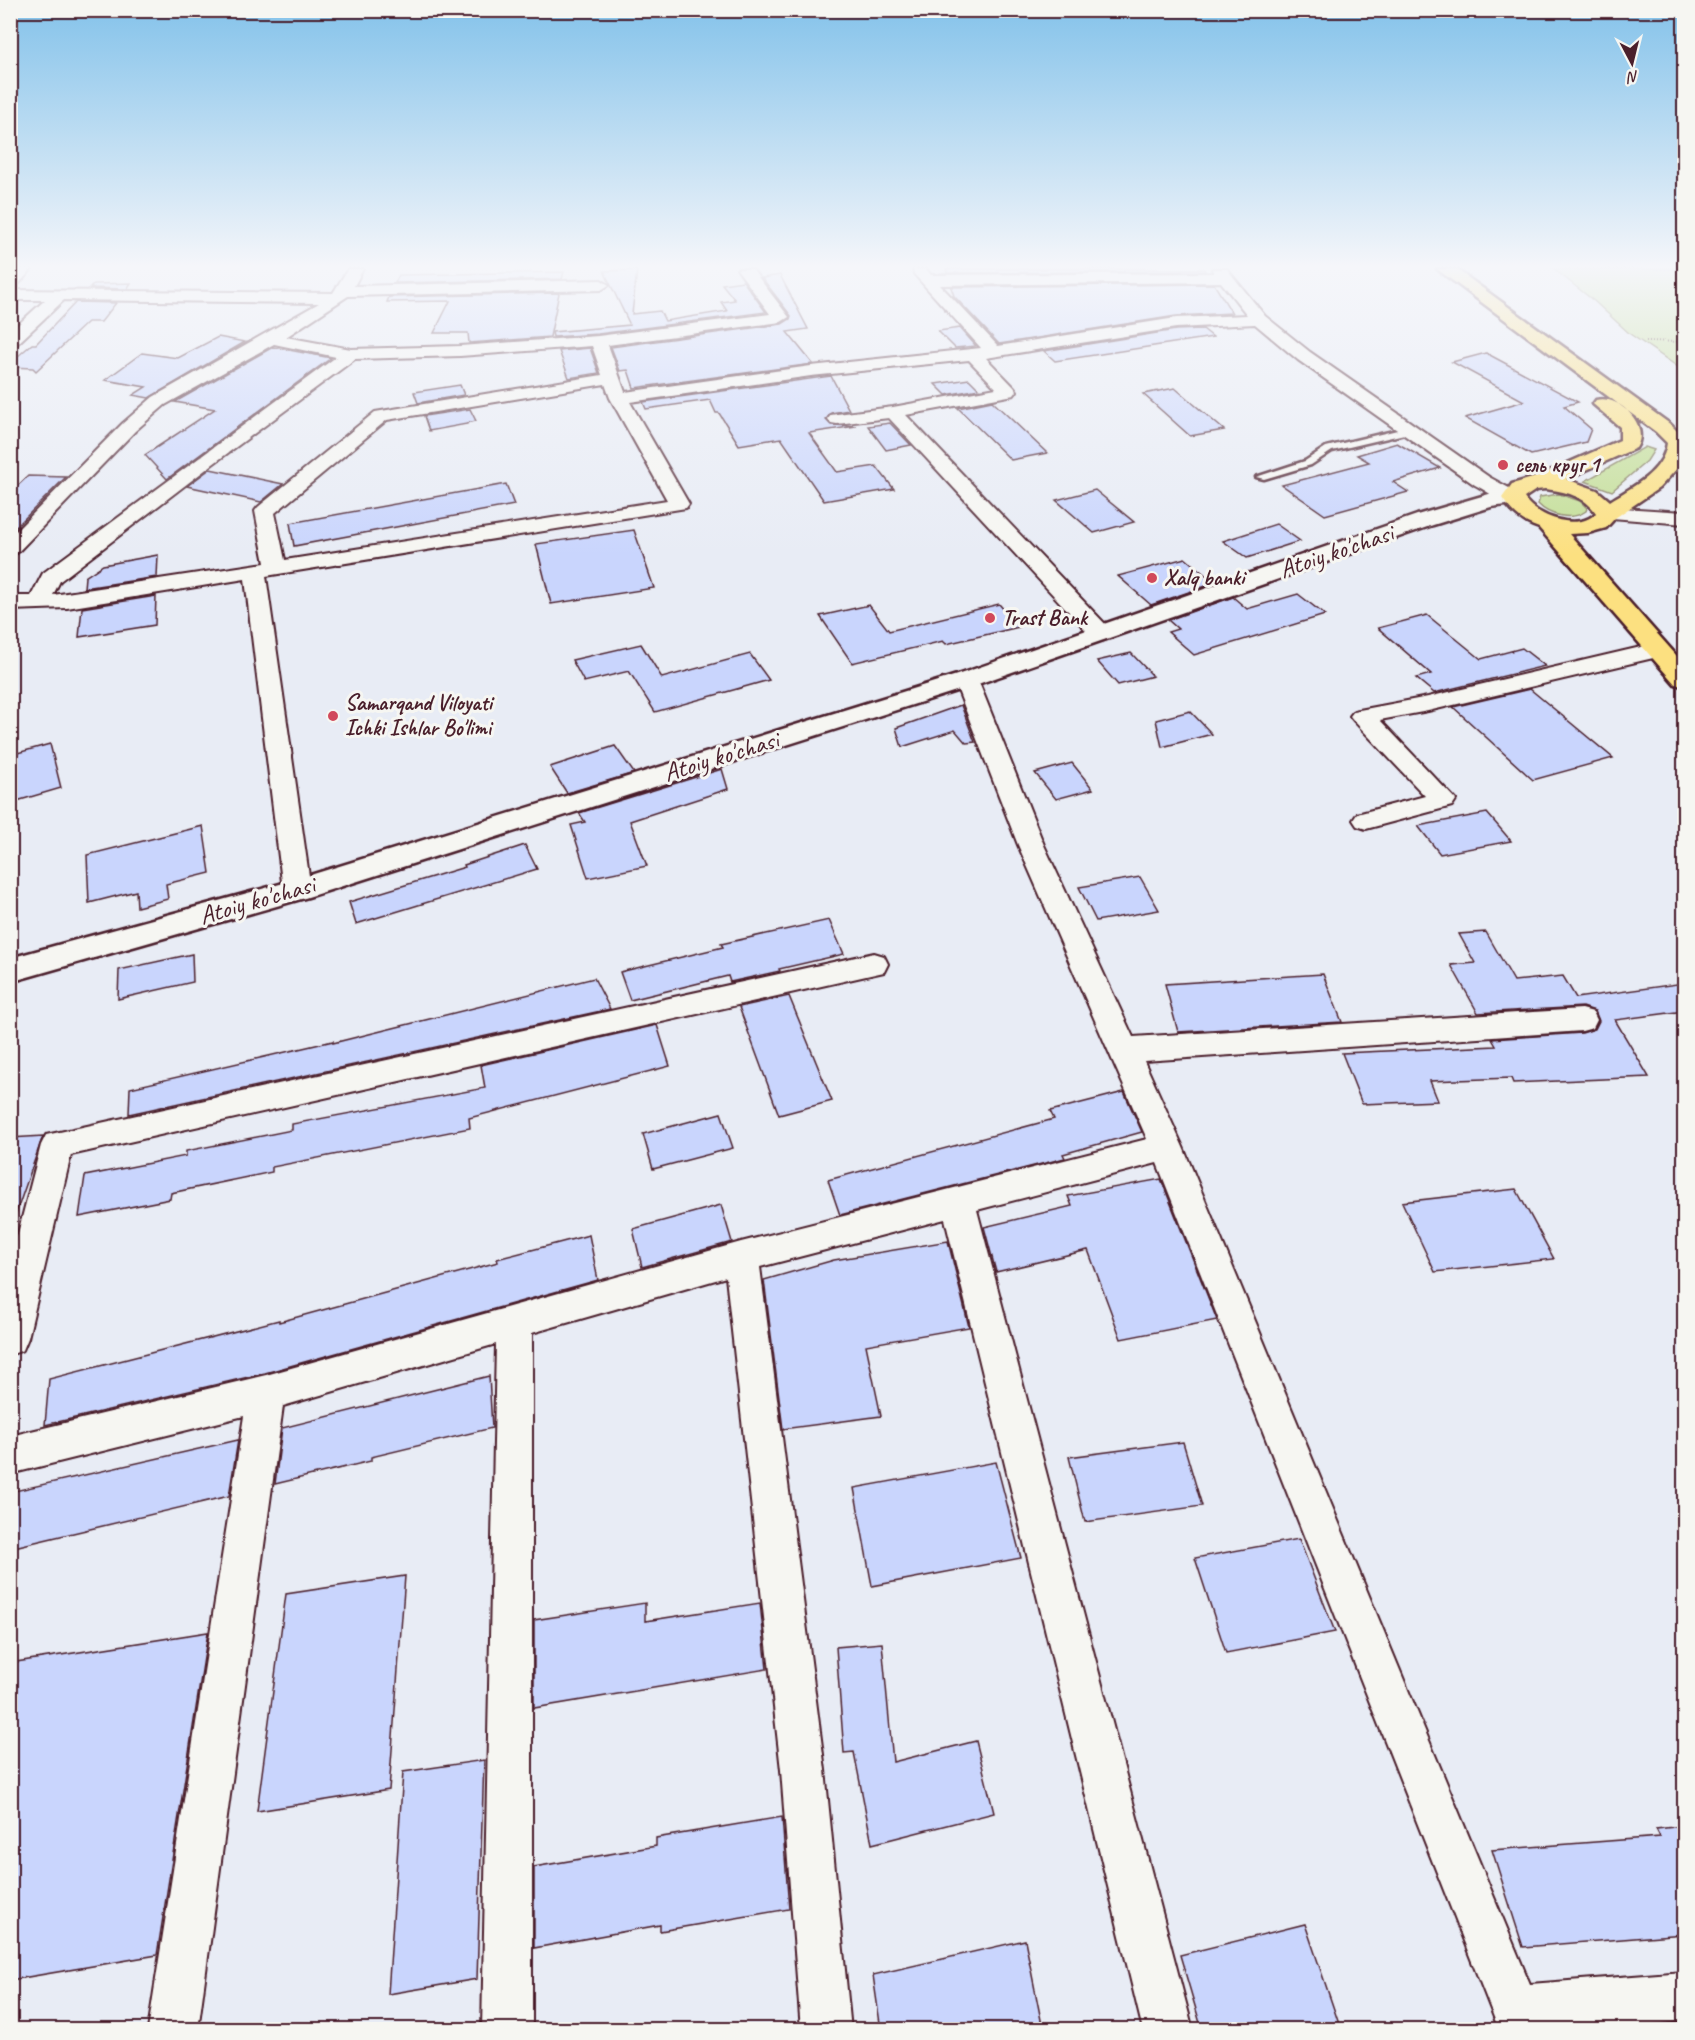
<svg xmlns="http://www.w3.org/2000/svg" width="1695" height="2040" viewBox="0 0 1695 2040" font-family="Caveat,sans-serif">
  <rect width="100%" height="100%" fill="#e8ecf5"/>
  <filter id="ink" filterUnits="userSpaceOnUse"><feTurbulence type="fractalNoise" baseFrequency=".0167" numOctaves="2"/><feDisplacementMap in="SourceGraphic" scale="12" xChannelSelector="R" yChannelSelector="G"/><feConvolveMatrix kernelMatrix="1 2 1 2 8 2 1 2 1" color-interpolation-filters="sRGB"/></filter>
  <g filter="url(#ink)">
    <!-- green -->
    <g fill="#c3de95" stroke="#867e60" stroke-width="1.5">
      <path d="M1554 269H1684V371L1630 334 1594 301Z"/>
      <path d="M1645 447 1654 450 1647 461 1612 491 1585 481Z"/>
      <path d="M1559 494 1580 501 1587 508 1586 511C1572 521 1549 516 1538 504L1540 497Z"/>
    </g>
    <!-- building -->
    <g fill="#c9d5fd" stroke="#4a1f2b" stroke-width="1.5">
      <path d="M946 269H1204L1205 271 947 273Z"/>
      <path d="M637 270 632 314 660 311 665 321 727 311 721 302 735 300 722 284 743 281 766 312 598 334 553 337 552 332 630 325 604 271Z"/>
      <path d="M564 272 562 279 395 283 399 275Z"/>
      <path d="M780 275 808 329 787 332 813 364 634 388 628 370 620 371 611 347 782 324 790 319 791 316 762 278Z"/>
      <path d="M131 283 127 289 90 288 94 284Z"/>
      <path d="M1214 284 1232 313 1176 316 999 344 954 296 951 287Z"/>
      <path d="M559 293 550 337 469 343 468 333H434L450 301 387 302 389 297Z"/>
      <path d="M76 302 116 303 101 322H88L36 371 33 368 10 367V363L32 344H36Z"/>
      <path d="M960 328 976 346 955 348 938 331Z"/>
      <path d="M1203 329 1213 337 1055 361 1044 351 1176 330Z"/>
      <path d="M218 337 245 342 149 398 133 395 146 387 105 380 142 353 178 358Z"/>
      <path d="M273 347 331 358 167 479 145 455 215 409 175 402Z"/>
      <path d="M590 348 599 373 569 378 559 351Z"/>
      <path d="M1486 353 1578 402 1564 406 1591 429 1586 442 1531 455 1465 418 1524 401 1452 362Z"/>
      <path d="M831 376 849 410 831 413 826 420 831 425 856 426 809 433 837 472 876 466 894 489 824 501 781 438 739 445 719 413H716L710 400 646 409 643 402Z"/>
      <path d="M969 379 979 389 946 395 935 384Z"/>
      <path d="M460 385 464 395 418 403 414 392Z"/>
      <path d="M1175 388 1224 430 1190 436 1143 394Z"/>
      <path d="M992 401 1047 453 1011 460 958 408Z"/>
      <path d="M470 409 476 421 467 423V424L429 431 424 416Z"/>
      <path d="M890 423 911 445 886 450 868 426Z"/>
      <path d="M1397 443 1440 468 1393 482 1408 492 1325 515 1282 485 1369 462 1357 455Z"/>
      <path d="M210 469 283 484 261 502 187 486Z"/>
      <path d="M28 476 66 477 10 533V493Z"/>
      <path d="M506 484 514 505 294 546 290 523Z"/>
      <path d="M1095 490 1134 522 1094 533 1056 500Z"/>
      <path d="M1276 524 1300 541 1247 558 1223 541Z"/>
      <path d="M634 530 654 588 551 604 536 544Z"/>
      <path d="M158 555 157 577 84 588 85 577 103 565Z"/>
      <path d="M1185 558 1215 583 1151 605 1118 576Z"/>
      <path d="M1298 594 1325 615 1194 655 1168 632 1178 629 1168 620 1233 597 1247 609Z"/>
      <path d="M156 596 155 625 79 637 82 608Z"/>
      <path d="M999 604 1019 627 946 644 943 641 852 663 820 616 869 605 889 631Z"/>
      <path d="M1427 615 1481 659 1522 648 1545 666 1434 693 1416 678 1431 674 1378 628Z"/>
      <path d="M641 644 662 678 750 654 769 680 655 712 629 671 584 682 572 660Z"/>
      <path d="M1131 653 1153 676 1118 685 1097 661Z"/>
      <path d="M1530 689 1613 758 1533 780 1453 707Z"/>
      <path d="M961 705 975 742 966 743 955 730 902 747 896 728Z"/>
      <path d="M1190 711 1212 734 1162 747 1156 720Z"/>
      <path d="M50 744 61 788 10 803V755Z"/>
      <path d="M615 746 634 773 567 793 550 767Z"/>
      <path d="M1072 763 1093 789 1056 799 1035 773Z"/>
      <path d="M722 769 728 789 630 821 647 866 588 878 571 825 585 822 579 813Z"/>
      <path d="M1487 813 1511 841 1440 854 1418 826Z"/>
      <path d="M203 826 210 873 166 884 168 899 137 907 136 891 89 903 87 855Z"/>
      <path d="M525 845 537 869 356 924 349 902 465 867 464 865Z"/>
      <path d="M1140 877 1159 910 1096 921 1079 887Z"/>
      <path d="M829 920 844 954 779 969 780 971 730 982 728 976 630 1000 620 972 723 947 721 944Z"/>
      <path d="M1486 932 1514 981 1563 976 1576 998 1684 983V1011L1615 1020 1649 1077 1513 1083 1511 1078 1430 1081 1438 1101 1362 1104 1342 1053 1496 1046 1492 1039 1582 1033 1595 1029 1599 1021 1595 1011 1583 1007 1478 1013 1451 965 1475 963 1459 934Z"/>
      <path d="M192 954 193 982 118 999 119 970Z"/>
      <path d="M1323 974 1342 1022 1178 1032 1165 984Z"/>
      <path d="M594 978 610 1009 129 1114 130 1088 333 1041V1043Z"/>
      <path d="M789 996 832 1101 779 1115 739 1007Z"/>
      <path d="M657 1025 670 1066 469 1118 470 1128 272 1167V1172L171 1193 170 1199 79 1217 85 1176 186 1156V1151L292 1130V1124L485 1088 481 1065Z"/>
      <path d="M1124 1092 1142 1132 1063 1154 1065 1158 840 1215 828 1180 1054 1119 1050 1111Z"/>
      <path d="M721 1113 733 1148 653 1169 643 1134Z"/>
      <path d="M43 1136 13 1222H10V1138Z"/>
      <path d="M1161 1179 1217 1320 1121 1339 1088 1250 996 1272 984 1227 1072 1206 1068 1196Z"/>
      <path d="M1516 1189 1554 1259 1435 1272 1402 1202Z"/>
      <path d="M721 1205 732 1242 642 1267 633 1229Z"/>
      <path d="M589 1235 598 1280 265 1373 45 1425 49 1379 279 1320V1322L498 1262 497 1259Z"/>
      <path d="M948 1241 969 1327 866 1345 881 1416 783 1429 764 1280 834 1260Z"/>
      <path d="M489 1376 492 1428 371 1457V1461L275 1484 282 1428Z"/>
      <path d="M238 1440 229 1496 10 1548V1492Z"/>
      <path d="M1183 1442 1202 1506 1085 1522 1069 1457Z"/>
      <path d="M996 1462 1021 1558 872 1586 854 1488Z"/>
      <path d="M1299 1539 1335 1632 1226 1653 1195 1558Z"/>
      <path d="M405 1576 389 1790 257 1811 286 1594Z"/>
      <path d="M645 1603V1621L760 1603 767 1669 534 1708V1620Z"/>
      <path d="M208 1632 157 1955 10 1980V1663Z"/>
      <path d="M882 1643 893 1762 976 1741 994 1813 872 1844 854 1752 844 1753 836 1647Z"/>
      <path d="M484 1760 477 1979 388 1994 403 1772Z"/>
      <path d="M782 1817 789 1909 660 1931V1925L534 1948V1867L656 1846V1838Z"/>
      <path d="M1684 1826V1934L1523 1947 1492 1850 1660 1837 1656 1829Z"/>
      <path d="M1305 1924 1341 2030H1202L1180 1955Z"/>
      <path d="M1025 1940 1043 2030H881L873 1975Z"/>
    </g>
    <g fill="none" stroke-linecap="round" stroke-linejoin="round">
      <!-- lane casing -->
      <g stroke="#4a1f2b" stroke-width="5">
        <path id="lane" d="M1410 427 1413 428V432L1332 451 1311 465 1264 479 1256 477 1305 461 1326 447Z"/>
      </g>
      <!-- street casing -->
      <g stroke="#4a1f2b" stroke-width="4">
        <g id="street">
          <path d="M16 269H32L15 288 10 290V275Z"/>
          <path d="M348 269H363L354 286 601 280 609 285 601 290 348 296 286 337 351 349 460 346 598 336 770 314 737 269H752L789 317 781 322 608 345 625 392 811 366 981 348 914 274 913 269H926L931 275 1214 273 1212 269H1227L1265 316 1310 352 1489 477 1520 494 1523 498 1520 502C1504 506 1489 492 1475 485L1298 360 1255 324 1176 328 986 358 1014 387 1017 391 1014 395 906 415 1109 628 1112 633 1109 638 1101 640 1093 638 889 418 837 424 831 423 828 419 831 415 837 414 893 407 996 388 969 360 811 376 630 402 689 504 686 508 266 576 311 890 307 897 297 900 287 897 283 890 245 579 67 608 10 610V596H31L43 573 336 357 274 344 165 405 135 431 17 553 10 555V537L123 423 153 397 319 303 64 300 16 345 10 346V332L45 300H10V290L333 293ZM1221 282 1247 315 1176 318 998 346 940 285ZM592 346 602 375 375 412 258 507 255 511 265 563 53 595 60 581 213 464 355 359 460 356ZM605 384 610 398 667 500 285 560 275 513 387 420Z"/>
          <path d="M1607 507 1684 512V524L1600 517 1597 513 1600 509Z"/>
          <path d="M1658 643 1666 645 1669 650 1666 655 1428 711 1380 720 1456 800 1452 806 1366 829 1357 826 1353 820 1357 814 1425 796 1354 721 1350 716 1354 711 1428 697Z"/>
          <path d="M966 673 974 675 978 680 1044 845 1133 1037 1582 1009 1593 1012 1597 1020 1593 1028 1582 1031 1144 1061 1183 1147 1530 1984 1684 1972V2021L1584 2030H1499L1157 1163 977 1210 1193 2030H1143L945 1219 760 1267 825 1770 851 2030H801L781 1770 726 1277 532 1333V2030H482L496 1344 283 1406 198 2030H148L244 1416 10 1474V1436L266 1375 741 1242 1147 1139 1018 845 954 680 958 675Z"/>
          <path d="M874 953 884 956 888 964 884 972 71 1155 28 1338 23 1350 10 1355V1264L41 1145 46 1135Z"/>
        </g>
      </g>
      <!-- secondary casing -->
      <g stroke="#4a1f2b" stroke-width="5">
        <path id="secondary" d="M1513 492 1521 493 1524 498 1521 503 1491 507 1433 525 975 685 308 897 10 982V958L291 881 957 675 1417 515 1489 494Z"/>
      </g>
      <!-- primary casing -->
      <g stroke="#4a1f2b" stroke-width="5">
        <path id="primary" d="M1437 269H1456L1670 424 1684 438V457L1681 464 1659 488 1615 518 1606 528 1588 533 1569 534 1684 664V687L1675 684 1539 528C1522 522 1512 513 1502 498L1512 484 1536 477 1620 440V427L1593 404 1596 400C1619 394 1651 426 1636 448L1566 479 1597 490 1610 501C1632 487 1664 472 1667 443L1656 432ZM1545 489C1564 491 1585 496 1596 513 1579 532 1536 517 1524 498L1536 490Z"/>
      </g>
      <!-- path -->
      <path stroke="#4a1f2b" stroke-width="2" stroke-dasharray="1 2" stroke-linecap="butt" d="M1646 341 1684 342"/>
      <!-- lane -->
      <use href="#lane" fill="#f6f6f2" fill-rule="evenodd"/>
      <!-- street -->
      <use href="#street" fill="#f6f6f2" fill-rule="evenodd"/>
      <!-- secondary -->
      <use href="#secondary" fill="#f6f6f2" fill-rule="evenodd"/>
      <!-- primary -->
      <use href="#primary" fill="#fce080" fill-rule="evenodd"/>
    </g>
  </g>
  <!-- sky -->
  <linearGradient id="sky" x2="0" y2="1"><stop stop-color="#83c2ea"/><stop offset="0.48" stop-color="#f5f6fa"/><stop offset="1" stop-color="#f5f6fa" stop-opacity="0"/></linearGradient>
  <rect width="1695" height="555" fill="url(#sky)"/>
  <!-- markers -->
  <g fill="#d1495b" stroke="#f6f6f2" stroke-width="2">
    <circle cx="1503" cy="465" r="6"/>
    <circle cx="1152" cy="578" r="6"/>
    <circle cx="990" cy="618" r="6"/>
    <circle cx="333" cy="716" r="6"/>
  </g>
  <g text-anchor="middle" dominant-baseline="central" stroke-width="6" stroke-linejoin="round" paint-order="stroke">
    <!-- far-poi labels -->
    <g font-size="22" font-weight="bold" fill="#4a1f2b" stroke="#f6f6f2" text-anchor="start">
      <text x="1515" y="465">сель круг 1</text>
      <text x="1164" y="578">Xalq banki</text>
      <text x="1002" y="618">Trast Bank</text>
      <text x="345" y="703">Samarqand Viloyati<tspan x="345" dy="25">Ichki Ishlar Bo'limi</tspan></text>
    </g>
    <!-- street labels -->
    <g font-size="26" fill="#4a1f2b" stroke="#f6f6f2">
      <text transform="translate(1336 551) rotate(-19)">Atoiy ko'chasi</text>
      <text transform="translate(721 756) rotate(-17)">Atoiy ko'chasi</text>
      <text transform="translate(257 900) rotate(-16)">Atoiy ko'chasi</text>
    </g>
  </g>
  <!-- margin -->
  <rect width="1695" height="2040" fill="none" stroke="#f6f6f2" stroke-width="36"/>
  <rect x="18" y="18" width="1659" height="2004" fill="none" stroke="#4a1f2b" stroke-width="2" filter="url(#ink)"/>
  <!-- north arrow -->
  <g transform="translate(1632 63) rotate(173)" stroke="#f6f6f2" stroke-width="4.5" paint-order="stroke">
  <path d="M0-4.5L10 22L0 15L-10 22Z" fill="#4a1f2b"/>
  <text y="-9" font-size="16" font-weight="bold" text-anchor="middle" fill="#4a1f2b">N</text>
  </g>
</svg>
